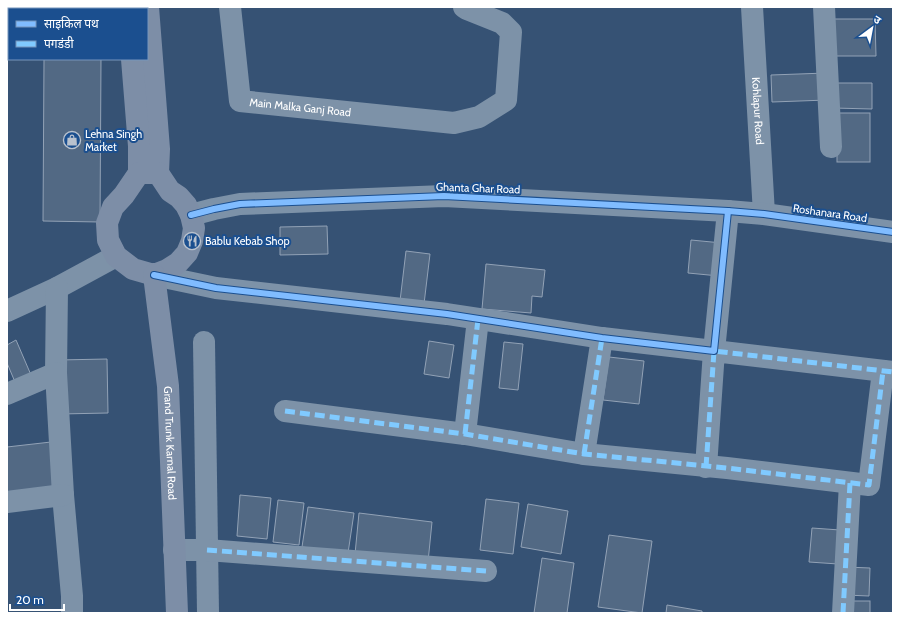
<svg xmlns="http://www.w3.org/2000/svg" width="900" height="620" viewBox="0 0 900 620" font-family="Cabin,'Noto Sans Devanagari',sans-serif">
  <rect width="100%" height="100%" fill="#365274"/>
  <!-- building -->
  <g fill="#526984" stroke="#92a2b6">
    <path d="M7 7H30V9H9V11H7Z"/>
    <rect x="45" y="7" width="56" height="2"/>
    <path d="M828 19H875L876 56H829Z"/>
    <path d="M44 59H101L100 222 43 221Z"/>
    <path d="M826 73 827 100 772 102 771 75Z"/>
    <path d="M833 83H872V109L833 108Z"/>
    <rect x="837" y="113" width="33" height="49"/>
    <path d="M327 226 328 254 280 255V227Z"/>
    <path d="M691 240 722 243 719 276 688 273Z"/>
    <path d="M406 251 430 254 424 304 400 301Z"/>
    <path d="M486 264 545 270 542 297 532 296 531 313 482 309Z"/>
    <path d="M16 340 31 375 15 382 7 363V345Z"/>
    <path d="M429 341 454 345 449 378 424 374Z"/>
    <path d="M504 342 523 344 518 390 499 388Z"/>
    <path d="M609 357 644 361 639 404 603 400Z"/>
    <path d="M107 359 108 413 60 414 58 360Z"/>
    <path d="M51 442 57 490 7 495V447Z"/>
    <path d="M240 495 271 498 267 539 237 536Z"/>
    <path d="M486 499 519 503 513 554 480 550Z"/>
    <path d="M278 500 304 503 299 545 273 542Z"/>
    <path d="M528 504 568 511 561 554 521 547Z"/>
    <path d="M308 507 354 513 348 553 302 547Z"/>
    <path d="M359 513 432 522 428 562 355 554Z"/>
    <path d="M812 528 840 530 838 564 809 562Z"/>
    <path d="M609 535 652 541 642 613 598 607Z"/>
    <path d="M542 558 574 563 567 613H534Z"/>
    <path d="M846 567 870 568 869 596 845 595Z"/>
    <rect x="844" y="601" width="26" height="12"/>
    <path d="M667 605 702 611V613H666Z"/>
  </g>
  <g fill="none" stroke-linecap="round" stroke-linejoin="round">
    <!-- minor -->
    <g stroke="#7d92a8" stroke-width="22">
      <path id="s1" d="M230 7 240 101 454 123 479 117 506 100 511 32 502 23 467 9 464 7"/>
      <path id="s2" d="M752 7 764 214"/>
      <path d="M824 7 831 147"/>
      <path d="M191 215 214 209 240 204 444 196 728 211 764 214 893 232"/>
      <path d="M154 275 216 288 447 314 602 338 714 351 728 211"/>
      <path d="M7 311 57 288 116 256"/>
      <path d="M204 342 208 613"/>
      <path d="M56 373 57 288"/>
      <path d="M7 394 56 373 63 495 72 596V613"/>
      <path d="M285 411 465 434 584 454 727 468 869 485 883 371"/>
      <path d="M465 434 478 319"/>
      <path d="M584 454 602 338"/>
      <path d="M706 467 714 351 893 372"/>
      <path d="M7 502 63 495"/>
      <path d="M174 550H207L486 571"/>
      <path d="M843 613 850 483"/>
    </g>
    <!-- major -->
    <g stroke="#7d8ea7" stroke-width="22">
      <path d="M128 7V9"/>
      <path d="M148 7 159 149 158 173"/>
      <path d="M132 59 139 146V173"/>
      <path d="M139 173H158L170 191 179 197 186 205 191 215 194 228 192 241 187 253 178 263 167 270 154 275 133 269 116 256 108 240 107 223 113 207 124 195Z"/>
      <path id="s3" d="M154 275 168 386 177 613"/>
    </g>
    <!-- quiet -->
    <g stroke="#80caff" stroke-width="5" stroke-dasharray="10 5" stroke-linecap="butt">
      <path d="M285 411 465 434 584 454 727 468 869 485 883 371"/>
      <path d="M465 434 478 319"/>
      <path d="M584 454 602 338"/>
      <path d="M706 467 714 351 893 372"/>
      <path d="M207 550 486 571"/>
      <path d="M843 613 850 483"/>
    </g>
    <!-- cycleway casing -->
    <g stroke="#1b4f8f" stroke-width="8">
      <g id="cycleway">
        <path d="M191 215 214 209 240 204 444 196 728 211 764 214 893 232"/>
        <path d="M154 275 216 288 447 314 602 338 714 351 728 211"/>
      </g>
    </g>
    <!-- cycleway -->
    <use href="#cycleway" stroke="#80bcff" stroke-width="6"/>
  </g>
  <!-- icons -->
  <defs>
    <g id="shop-ring" transform="scale(0.9)"><circle r="9.5" fill="#1b4f8f" stroke="#b9c2ce" stroke-width="1.5"/><path d="M-5-2.5h2.3a2.7 3.5 0 0 1 5.4 0H5L5.5 6h-11ZM-1.5-2.5h3a1.5 2.3 0 0 0-3 0Z" fill="#b9c2ce"/></g>
    <g id="restaurant-ring" transform="scale(0.9)"><circle r="9.5" fill="#1b4f8f" stroke="#b9c2ce" stroke-width="1.5"/><path d="M-5-6h1v4h1v-4h1v4h1v-4h1v5L-1.5 .5V6h-2V.5L-5-1ZM5-6V6H3V1.5H1.5Q1.5-4 5-6Z" fill="#b9c2ce"/></g>
  </defs>
  <g fill-rule="evenodd">
    <use href="#shop-ring" x="72" y="140"/>
    <use href="#restaurant-ring" x="192" y="241"/>
  </g>
  <g text-anchor="middle" dominant-baseline="central" stroke-width="4" stroke-linejoin="round" paint-order="stroke">
    <!-- street labels -->
    <g font-size="11" fill="#fff" stroke="#1b4f8f">
      <text stroke="none"><textPath href="#s1" startOffset="155">Main Malka Ganj Road</textPath></text>
      <text stroke="none"><textPath href="#s2" startOffset="104">Kohlapur Road</textPath></text>
      <text transform="translate(478 188) rotate(2)">Ghanta Ghar Road</text>
      <text transform="translate(830 213) rotate(8)">Roshanara Road</text>
      <text stroke="none"><textPath href="#s3" startOffset="169">Grand Trunk Karnal Road</textPath></text>
    </g>
    <!-- poi labels -->
    <g font-size="11" fill="#fff" stroke="#1b4f8f" text-anchor="start">
      <text x="85" y="134">Lehna Singh<tspan x="85" dy="13">Market</tspan></text>
      <text x="205" y="241">Bablu Kebab Shop</text>
    </g>
  </g>
  <!-- border -->
  <rect width="900" height="620" fill="none" stroke="#ffffff" stroke-width="16"/>
  <!-- legend -->
  <rect x="8" y="8" width="140" height="52" fill="#1b4f8f" stroke="#7695bc"/>
  <rect x="16" y="21" width="20" height="6" fill="#80bcff" stroke="#7695bc"/>
  <text x="44" y="28" font-size="12" fill="#ffffff">साइकिल पथ</text>
  <rect x="16" y="41" width="20" height="6" fill="#80caff" stroke="#7695bc"/>
  <text x="44" y="48" font-size="12" fill="#ffffff">पगडंडी</text>
  <!-- north arrow -->
  <g transform="translate(872 28) rotate(32)" stroke="#1b4f8f" stroke-width="3" paint-order="stroke">
  <path d="M0-3L7 15L0 10L-7 15Z" fill="#ffffff"/>
  <text y="-6" font-size="11" font-weight="bold" text-anchor="middle" fill="#ffffff">उ</text>
  </g>
  <!-- scale -->
  <path d="M10 604v6h54v-6" fill="none" stroke="#ffffff" stroke-width="2"/>
  <text x="16" y="604" font-size="12" fill="#ffffff" stroke="#1b4f8f" stroke-width="3" paint-order="stroke">20 m</text>
</svg>
